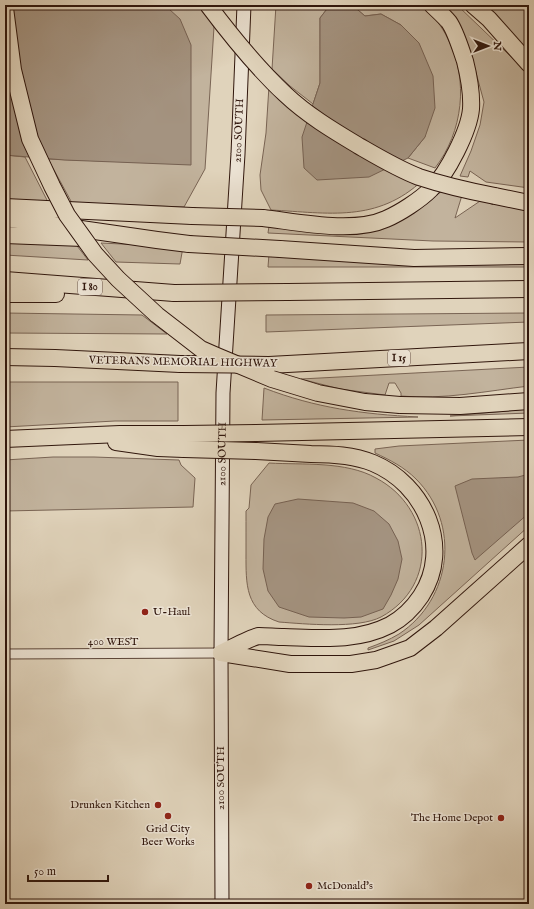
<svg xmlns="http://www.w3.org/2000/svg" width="534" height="909" viewBox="0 0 534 909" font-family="'IM FELL English',serif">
  <rect width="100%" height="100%" fill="#e0d3bb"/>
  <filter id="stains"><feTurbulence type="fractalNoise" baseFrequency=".005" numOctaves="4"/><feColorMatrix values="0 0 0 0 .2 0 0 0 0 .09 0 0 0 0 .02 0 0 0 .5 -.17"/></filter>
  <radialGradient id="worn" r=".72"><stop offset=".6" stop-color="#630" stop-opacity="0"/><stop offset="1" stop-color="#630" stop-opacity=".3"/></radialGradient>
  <!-- green -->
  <g fill="#c2b39d" stroke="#796454">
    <path d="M158 5H200L214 27 205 169 184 207 72 203 48 159 190 164 169 9Z"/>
    <path d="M276 5H330L320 18V83L313 104 290 86 272 69Z"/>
    <path d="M339 5H423C433 16 442 26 448 39 469 80 463 132 435 168L408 158 425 137 401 25 381 14 365 16 352 5Z"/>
    <path d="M443 5H457L529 74V188L486 182 470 171 468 177 460 176 471 151 480 125 484 102 472 58Z"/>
    <path d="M486 5H529V52Z"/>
    <path d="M269 86 390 167 423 180C377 223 329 213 271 210L261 190 260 175 266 133Z"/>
    <path d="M5 155 25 157 48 202 5 199Z"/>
    <path d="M449 188 463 192 455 218 486 197 529 203V242L433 241 268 233 269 226 324 229 420 203Z"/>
    <path d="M5 238 74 242 88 260 5 255Z"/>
    <path d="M101 243 183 247 180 264 116 262Z"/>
    <path d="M269 254 529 263V267H268Z"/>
    <path d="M5 313 142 315 167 334 5 333Z"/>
    <path d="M529 313V322L266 332V315Z"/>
    <path d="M529 367V386C487 391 443 400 401 396V393L395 383H389L385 395 340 389 301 379Z"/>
    <path d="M5 382H178V421H115L5 427Z"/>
    <path d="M264 388C316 408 362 414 418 417L262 420Z"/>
    <path d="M529 409V413L450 416 518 410Z"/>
    <path d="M529 440V526L419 625 394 641 368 650V648C379 644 389 640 399 634 452 599 461 524 416 479 404 467 390 460 375 453V449L399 446Z"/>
    <path d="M53 457H94L179 460 181 465 195 478 193 507 5 511V460Z"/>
    <path d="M269 463C303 465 346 461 376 478 433 508 440 585 381 617 358 629 305 624 279 622 245 611 246 584 246 554 246 539 246 525 246 511L249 508 251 485Z"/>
  </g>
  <!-- water -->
  <g fill="#a49380" stroke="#766152">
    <path d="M5 5H158L169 9 180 19 191 45V165L64 160 5 155Z"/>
    <path d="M330 5H352L365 16 381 14 401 25 419 43 433 76 435 108 425 137 408 158 369 177 317 180 304 168 302 137 320 83V18Z"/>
    <path d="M529 474V513L475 560 472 553 455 486 472 479 518 477Z"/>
    <path d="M298 499 353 503 374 511 389 524 398 541 402 559 398 579 391 595 383 609 361 617 344 618 309 617 279 607 268 591 263 569 264 539 268 517 275 504Z"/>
  </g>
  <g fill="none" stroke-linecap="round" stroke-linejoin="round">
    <!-- street casing -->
    <g stroke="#5c4538" stroke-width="11">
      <path id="street" d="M5 654 221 653"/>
    </g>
    <!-- secondary casing -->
    <g stroke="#30160c" stroke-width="15">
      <g id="secondary">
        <path id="s1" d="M222 904 221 653 223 393 238 154 244 5"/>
      </g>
    </g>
    <!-- highway casing -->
    <g stroke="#30160c" stroke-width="18">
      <g id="highway">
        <path d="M473 5 489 19 529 64"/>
        <path d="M495 196 529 203"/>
        <path d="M5 207 192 216"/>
        <path d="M5 218 157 240 189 244"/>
        <path d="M263 218C298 222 353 234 386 219 400 213 420 200 431 189 447 174 469 131 471 109 472 93 469 77 465 61 461 50 456 32 449 22 444 16 437 10 432 5"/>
        <path d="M5 235 83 238"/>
        <path d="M280 249 414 258 529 256"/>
        <path d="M5 280 174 293"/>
        <path d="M288 292 529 289"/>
        <path d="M5 294H56"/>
        <path d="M5 357 55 358 180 364"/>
        <path d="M269 365 529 351"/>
        <path d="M400 405 460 406 529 401"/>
        <path d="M256 433 529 427"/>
        <path d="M5 439 120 434H184"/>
        <path d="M116 442 158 448 184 449"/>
        <path d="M221 653C230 649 251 637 259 636 267 636 276 637 284 637 320 638 357 642 390 625 403 618 413 608 421 596 453 547 424 484 373 463 353 455 332 454 311 454 292 453 274 452 256 451"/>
        <path d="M221 653 290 664H351L376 660 410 648 436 628 529 545"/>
      </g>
    </g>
    <!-- street -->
    <use href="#street" stroke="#ebe2d3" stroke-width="9"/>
    <!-- secondary -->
    <use href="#secondary" stroke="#ebe2d3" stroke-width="13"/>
    <!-- highway -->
    <use href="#highway" stroke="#e0d3bb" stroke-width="16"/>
    <!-- highway-bridge casing -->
    <g stroke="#30160c" stroke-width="18" stroke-linecap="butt">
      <g id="highway-bridge">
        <path d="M208 5C232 37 256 67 285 94 307 115 334 131 359 146 378 157 398 169 419 177 443 185 469 191 495 196"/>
        <path d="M5 8 13 70 30 139 52 186 67 215 95 254 118 279 157 315 201 349 217 356 272 379 318 393 365 402 400 405"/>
        <path d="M192 216 263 218"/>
        <path d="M189 244 280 249"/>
        <path d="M174 293 288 292"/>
        <path d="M180 364 269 365"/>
        <path d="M184 434 256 433"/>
        <path d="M184 449 256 451"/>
      </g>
    </g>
    <!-- highway-bridge -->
    <use href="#highway-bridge" stroke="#e0d3bb" stroke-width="16"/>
  </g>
  <!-- markers -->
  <g fill="#8f2418" stroke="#ebe2d3" stroke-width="1.5">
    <circle cx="145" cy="612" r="4"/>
    <circle cx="158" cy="805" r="4"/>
    <circle cx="168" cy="816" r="4"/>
    <circle cx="501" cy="818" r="4"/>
    <circle cx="309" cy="886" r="4"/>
  </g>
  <g text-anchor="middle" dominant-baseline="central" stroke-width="3" stroke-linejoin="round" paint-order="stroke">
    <!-- shield labels -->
    <g fill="#ebe2d3" stroke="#685348" stroke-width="1">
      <rect x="78" y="279" width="24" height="16" rx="3"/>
      <rect x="388" y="350" width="22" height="16" rx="3"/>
    </g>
    <g font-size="10" font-weight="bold" fill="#30160c">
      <text x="90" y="287">I 80</text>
      <text x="399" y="358">I 15</text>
    </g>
    <!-- street labels -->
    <g font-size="11" fill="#30160c" stroke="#ebe2d3">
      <text stroke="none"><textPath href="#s1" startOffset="774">2100 SOUTH</textPath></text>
      <text transform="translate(183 362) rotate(1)">VETERANS MEMORIAL HIGHWAY</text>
      <text stroke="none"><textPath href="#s1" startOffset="450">2100 SOUTH</textPath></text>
      <text x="113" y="642">400 WEST</text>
      <text transform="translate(221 778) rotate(-90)">2100 SOUTH</text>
    </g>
    <!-- poi labels -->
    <g font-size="11" fill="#30160c" stroke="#ebe2d3" text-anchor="start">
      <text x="153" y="612">U-Haul</text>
      <text x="150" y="805" text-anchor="end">Drunken Kitchen</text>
      <text x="493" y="818" text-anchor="end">The Home Depot</text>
      <text x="168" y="829" text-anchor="middle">Grid City<tspan x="168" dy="13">Beer Works</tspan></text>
      <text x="317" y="886">McDonald's</text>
    </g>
  </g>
  <!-- margin -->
  <rect width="534" height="909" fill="none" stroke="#e0d3bb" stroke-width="20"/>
  <rect x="6" y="6" width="522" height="897" fill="none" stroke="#30160c" stroke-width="2"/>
  <rect x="10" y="10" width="514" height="889" fill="none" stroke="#30160c"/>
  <!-- north arrow -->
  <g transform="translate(488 46) rotate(90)" stroke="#ebe2d3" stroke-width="3" paint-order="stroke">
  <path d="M0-3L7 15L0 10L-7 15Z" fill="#30160c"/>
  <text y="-6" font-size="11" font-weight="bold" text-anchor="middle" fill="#30160c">N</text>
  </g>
  <!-- scale -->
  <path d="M28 875v6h80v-6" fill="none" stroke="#30160c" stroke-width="2"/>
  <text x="34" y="875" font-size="12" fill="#30160c" stroke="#ebe2d3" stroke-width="3" paint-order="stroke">50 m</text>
  <rect width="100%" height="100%" filter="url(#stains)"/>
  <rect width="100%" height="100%" fill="url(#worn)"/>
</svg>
